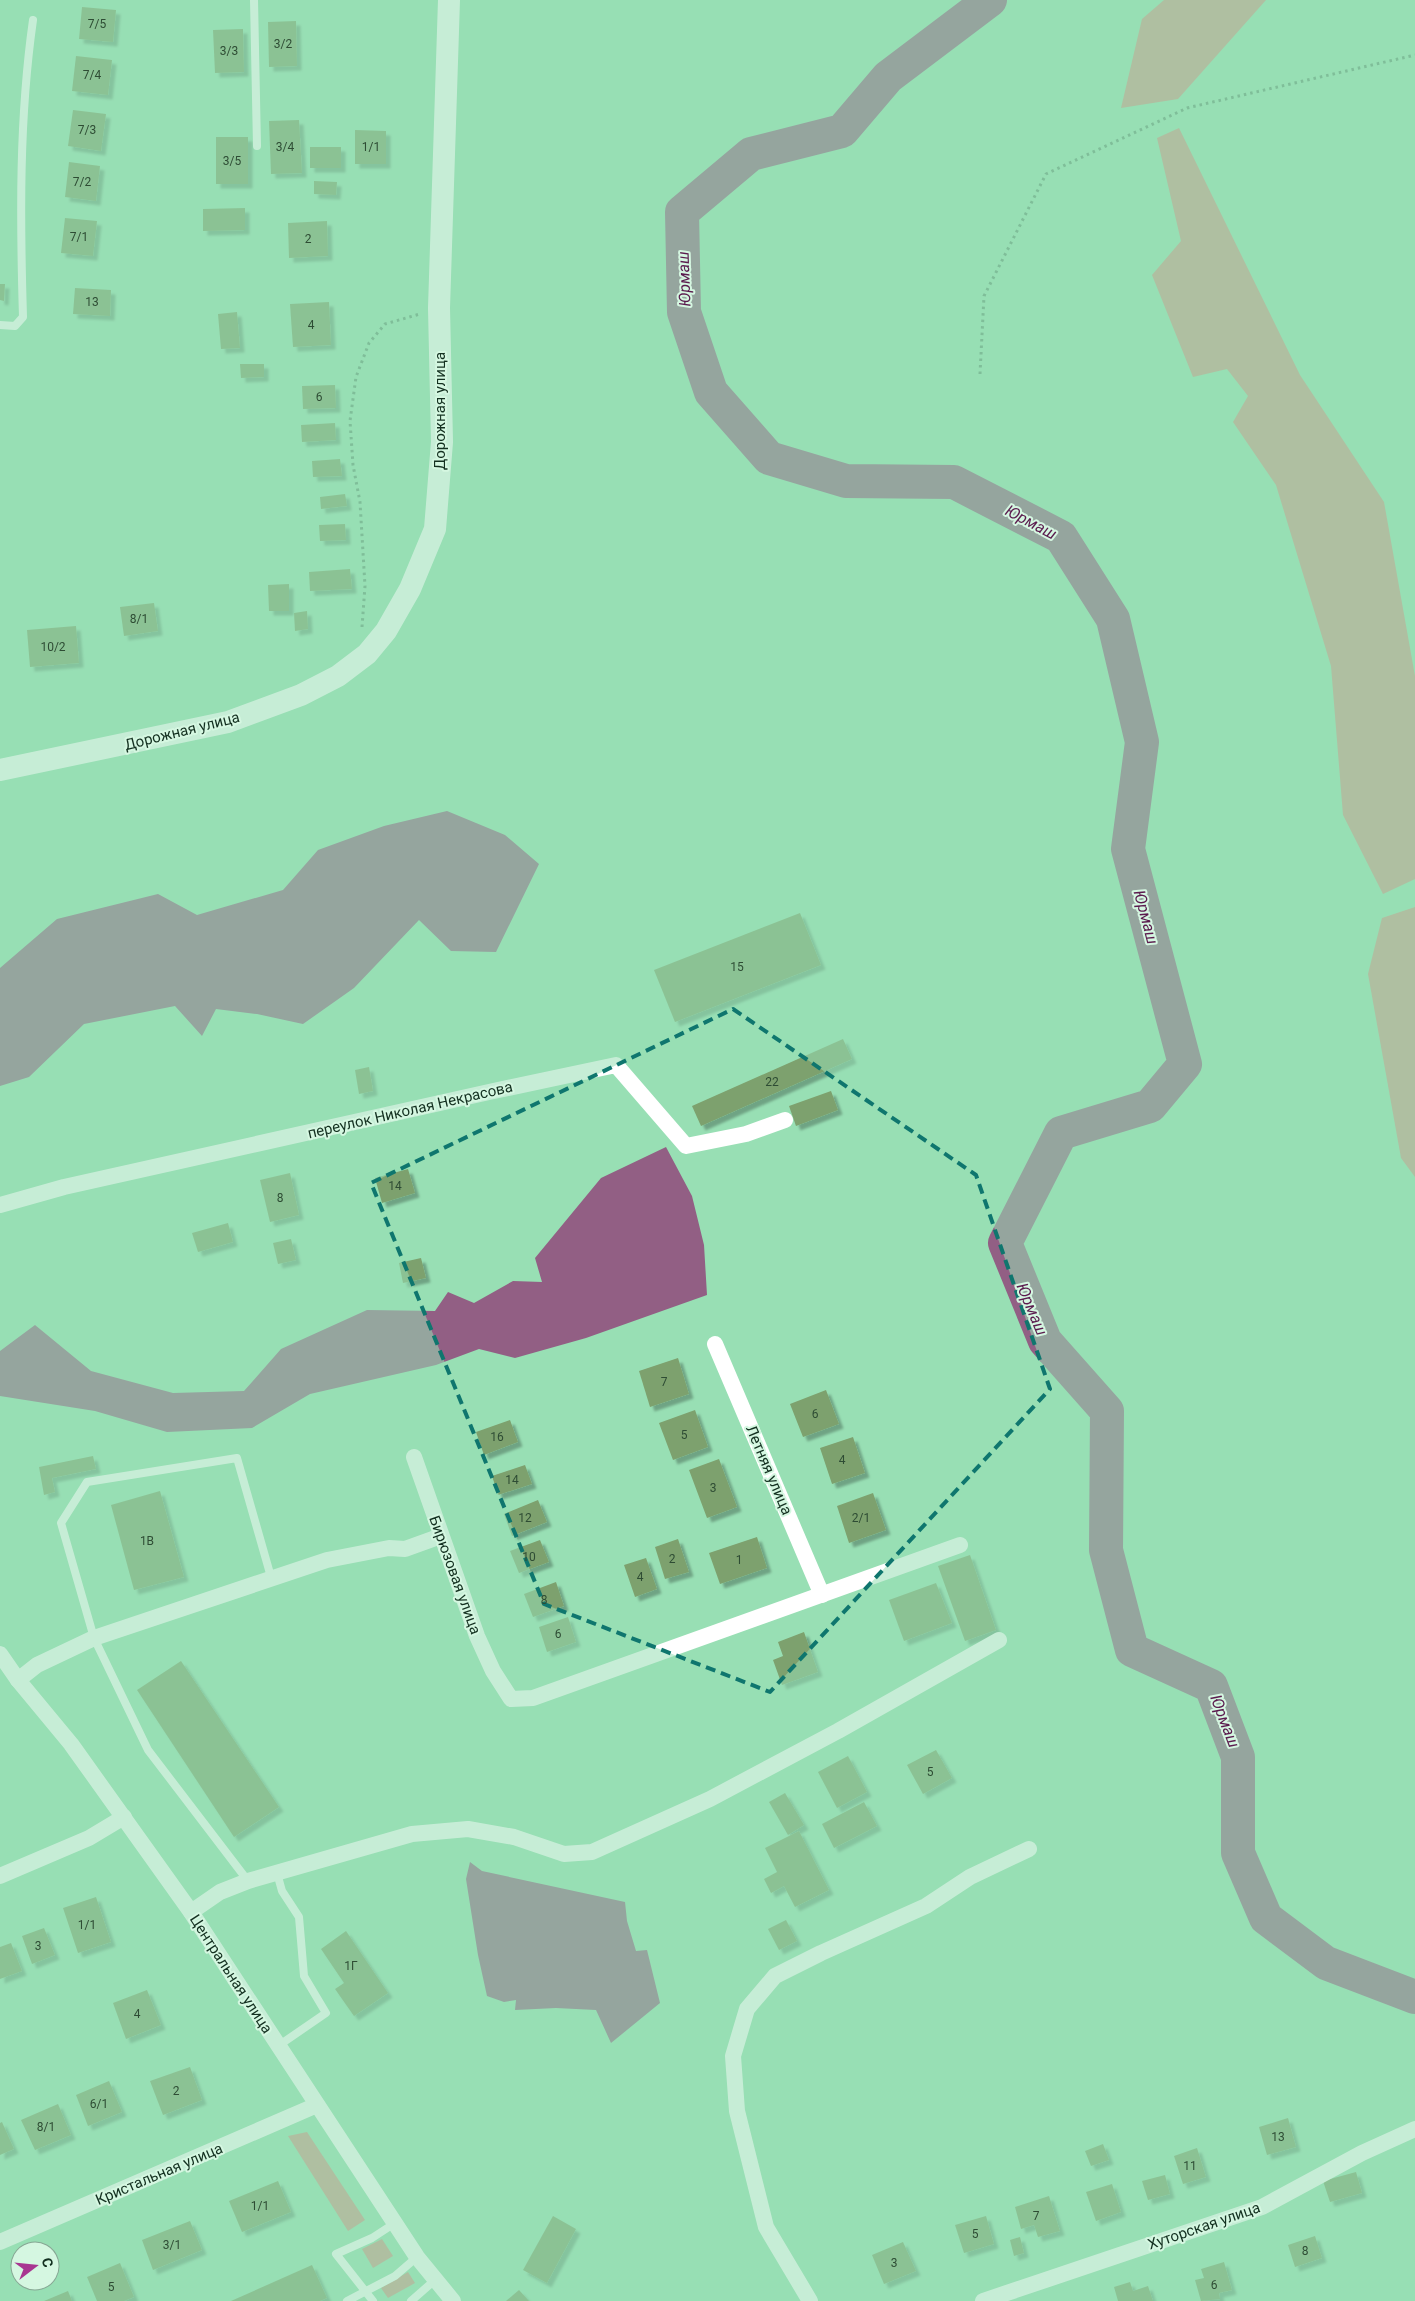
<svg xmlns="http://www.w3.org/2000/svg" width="1415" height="2301" viewBox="0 0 1415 2301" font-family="Roboto,sans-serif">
  <defs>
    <filter id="shadow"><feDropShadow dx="4.5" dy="4.5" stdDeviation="1" flood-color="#0004"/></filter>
  </defs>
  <rect width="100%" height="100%" fill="#98dfb4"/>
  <!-- green -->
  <g fill="#cd998a">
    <path d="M1164 0H1266L1178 99 1121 108 1142 19Z"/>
    <path d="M1179 128 1300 375 1384 502 1415 676V879L1383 894 1343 815 1331 666 1276 485 1233 422 1248 396 1227 369 1193 377 1152 275 1181 241 1157 138Z"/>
    <path d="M1415 907V1177L1401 1158 1368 974 1382 918Z"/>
    <path d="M307 2132 365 2220 348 2231 288 2136Z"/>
    <path d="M382 2239 393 2256 373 2268 362 2249Z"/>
    <path d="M408 2272 415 2283 388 2298 381 2288Z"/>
  </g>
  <!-- water -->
  <g fill="#925f84">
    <path d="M447 811 505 835 539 864 496 952 451 951 419 920 354 988 303 1024 257 1014 216 1009 202 1036 175 1006 84 1024 29 1077 0 1086V968L57 919 158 894 197 915 283 890 318 850 384 826Z"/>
    <path d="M666 1147 692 1196 704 1245 707 1295 586 1338 515 1358 479 1349 436 1365 310 1394 252 1428 167 1432 95 1411 0 1396V1351L35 1325 91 1371 173 1393 244 1391 281 1349 367 1310 435 1311 448 1292 474 1303 513 1281 542 1282 535 1258 601 1178Z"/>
    <path d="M470 1862 482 1871 625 1902 627 1921 636 1951 647 1950 660 2003 611 2043 596 2010 556 2008 515 2010 516 2000 504 2002 487 1996 478 1955 466 1879Z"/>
  </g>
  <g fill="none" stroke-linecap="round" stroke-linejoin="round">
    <!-- river -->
    <path stroke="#925f84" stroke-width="34" d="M990 0 888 77 842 131 751 154 682 212 684 312 711 392 769 458 846 481 954 482 1061 537 1113 619 1142 742 1128 849 1185 1064 1150 1106 1061 1133 1005 1243 1045 1341 1107 1411 1106 1550 1132 1650 1211 1686 1238 1757V1853L1266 1918 1326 1963 1415 1997"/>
  </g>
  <!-- building -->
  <g fill="#7da16e" filter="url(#shadow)">
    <path d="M82 7 116 10 113 42 79 39Z"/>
    <path d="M296 21 297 66 269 67 268 22Z"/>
    <path d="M243 29 244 72 215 73 213 30Z"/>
    <path d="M76 56 112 60 108 95 72 91Z"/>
    <path d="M73 110 106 114 101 151 68 146Z"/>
    <path d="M299 120 302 173 271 174 269 121Z"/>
    <path d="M355 130 386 131V164H355Z"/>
    <rect x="216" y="137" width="32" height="47"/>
    <rect x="310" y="147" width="31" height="21"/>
    <path d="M69 162 100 166 96 201 65 197Z"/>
    <path d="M314 181 337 182 336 195 314 194Z"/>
    <path d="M245 208V230L203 231V209Z"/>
    <path d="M65 218 97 221 93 256 61 253Z"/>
    <path d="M327 221 328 256 289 258 288 223Z"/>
    <path d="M0 284H5L4 301 0 300Z"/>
    <path d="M75 288 111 290 110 316 73 314Z"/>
    <path d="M329 302 331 345 293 347 290 304Z"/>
    <path d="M237 312 240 348 221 349 218 314Z"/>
    <path d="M240 364H264V377L241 378Z"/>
    <path d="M335 385 336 408 303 409 302 386Z"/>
    <path d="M335 423 336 440 302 442 301 425Z"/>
    <path d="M340 459 342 476 313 477 312 461Z"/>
    <path d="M345 494 347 506 321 509 320 497Z"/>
    <path d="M345 524 346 540 320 541 319 525Z"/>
    <path d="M350 569 352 589 310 591 309 572Z"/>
    <path d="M289 584V611H269L268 585Z"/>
    <path d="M154 603 158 631 124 636 120 607Z"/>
    <path d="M307 611 308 629 295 631 294 613Z"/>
    <path d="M76 626 79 663 30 667 27 630Z"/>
    <path d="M800 913 821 965 675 1022 654 970Z"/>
    <path d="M843 1039 852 1059 701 1126 692 1106Z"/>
    <path d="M369 1067 373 1091 359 1094 355 1070Z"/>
    <path d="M831 1091 838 1110 796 1126 789 1106Z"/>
    <path d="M408 1169 415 1193 382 1203 375 1178Z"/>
    <path d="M290 1173 299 1215 270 1222 260 1180Z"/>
    <path d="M228 1223 233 1242 198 1252 192 1233Z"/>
    <path d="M291 1239 296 1260 278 1264 273 1243Z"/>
    <path d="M421 1258 426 1278 403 1283 399 1263Z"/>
    <path d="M678 1358 689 1394 650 1407 639 1371Z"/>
    <path d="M826 1390 839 1424 803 1437 790 1404Z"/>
    <path d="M695 1410 708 1447 673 1460 659 1423Z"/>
    <path d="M510 1420 518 1442 484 1455 476 1432Z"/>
    <path d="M853 1437 865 1473 832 1484 820 1448Z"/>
    <path d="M93 1456 96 1469 52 1478 55 1492 44 1495 39 1467Z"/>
    <path d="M719 1459 737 1507 707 1518 689 1470Z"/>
    <path d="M525 1465 532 1484 498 1495 492 1476Z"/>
    <path d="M160 1491 184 1577 134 1590 111 1505Z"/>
    <path d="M873 1493 886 1530 849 1543 837 1506Z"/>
    <path d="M538 1500 547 1522 512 1536 504 1514Z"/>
    <path d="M757 1537 767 1568 720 1584 709 1553Z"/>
    <path d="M678 1539 689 1572 665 1579 655 1547Z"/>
    <path d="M540 1540 549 1562 519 1573 510 1551Z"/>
    <path d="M970 1555 996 1630 965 1641 938 1566Z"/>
    <path d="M646 1558 657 1589 635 1597 624 1565Z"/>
    <path d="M556 1582 564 1606 533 1617 524 1594Z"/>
    <path d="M936 1583 952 1623 904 1641 889 1600Z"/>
    <path d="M568 1617 576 1642 547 1652 539 1627Z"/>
    <path d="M804 1632 818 1672 782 1685 773 1660 783 1656 778 1642Z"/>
    <path d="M181 1661 279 1807 234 1837 137 1690Z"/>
    <path d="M936 1750 952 1778 923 1794 907 1765Z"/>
    <path d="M848 1756 867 1792 837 1808 818 1772Z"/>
    <path d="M785 1793 804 1825 788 1835 769 1802Z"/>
    <path d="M864 1802 877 1826 834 1848 822 1824Z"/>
    <path d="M799 1831 829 1890 795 1907 784 1886 771 1893 764 1879 777 1872 765 1848Z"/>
    <path d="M96 1897 111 1942 78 1953 63 1908Z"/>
    <path d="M786 1920 797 1941 779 1950 768 1929Z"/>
    <path d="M44 1928 55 1955 32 1964 22 1936Z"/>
    <path d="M346 1931 388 1993 354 2016 335 1989 344 1983 321 1949Z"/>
    <path d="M11 1943 22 1971 0 1979V1947Z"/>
    <path d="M147 1990 161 2025 126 2039 113 2003Z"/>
    <path d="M190 2067 202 2100 163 2115 150 2081Z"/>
    <path d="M109 2081 122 2112 88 2126 76 2095Z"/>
    <path d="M58 2104 71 2135 35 2150 21 2120Z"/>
    <path d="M1288 2118 1296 2147 1267 2155 1259 2127Z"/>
    <path d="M2 2122 14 2149 0 2155V2123Z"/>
    <path d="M1103 2144 1109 2160 1091 2166 1085 2151Z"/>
    <path d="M1197 2148 1206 2177 1183 2184 1174 2156Z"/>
    <path d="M1356 2172 1362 2193 1330 2202 1323 2181Z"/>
    <path d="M1165 2175 1170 2194 1148 2200 1142 2181Z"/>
    <path d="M278 2181 291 2212 242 2232 229 2201Z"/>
    <path d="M1112 2184 1121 2212 1096 2221 1086 2192Z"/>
    <path d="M1049 2196 1060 2231 1038 2237 1034 2225 1021 2229 1015 2207Z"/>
    <path d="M553 2216 576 2229 547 2283 523 2270Z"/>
    <path d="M986 2216 994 2244 964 2253 955 2225Z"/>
    <path d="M190 2221 202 2250 153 2270 142 2240Z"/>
    <path d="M1315 2236 1322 2258 1295 2267 1288 2245Z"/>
    <path d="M1020 2237 1024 2253 1014 2256 1010 2240Z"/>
    <path d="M903 2242 916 2271 884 2284 872 2255Z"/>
    <path d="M1224 2262 1232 2290 1219 2293 1220 2299 1201 2301 1195 2280 1204 2278 1201 2269Z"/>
    <path d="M120 2263 134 2297 124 2301H97L87 2277Z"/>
    <path d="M312 2265 327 2298 320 2301H231Z"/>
    <path d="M1130 2282 1133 2291 1148 2286 1153 2301H1118L1114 2287Z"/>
    <path d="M519 2290 529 2301H506Z"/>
    <path d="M68 2291 72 2301H44Z"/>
  </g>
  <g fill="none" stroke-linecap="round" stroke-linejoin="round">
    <!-- path -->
    <g stroke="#629778" stroke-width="3" stroke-dasharray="2.5 4" stroke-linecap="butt">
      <path d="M980 374 984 296 1046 174 1187 108 1415 55"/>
      <path d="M362 627 365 586 360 502 353 465 350 421 356 377 369 343 385 324 420 314"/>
    </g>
    <!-- lane -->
    <g stroke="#fff" stroke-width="8">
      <path d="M254 0 257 146"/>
      <path d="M0 325 15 326 23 317C20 217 19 119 33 20"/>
      <path d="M277 1873 282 1891 299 1917 304 1976 326 2013 278 2046"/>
      <path d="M248 1881 148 1750 94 1638 61 1523 87 1482 237 1458 271 1577"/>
      <path d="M347 2301 395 2276 417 2257"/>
      <path d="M373 2301 336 2254 372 2238 395 2223"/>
      <path d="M411 2301 435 2280"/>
    </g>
    <!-- street -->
    <g stroke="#fff" stroke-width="16">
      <path d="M0 1205 64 1187 489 1092 616 1065 686 1146 746 1134 785 1120"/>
      <path d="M715 1344 822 1595"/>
      <path d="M414 1457 477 1636 493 1671 511 1699 533 1698 960 1545"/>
      <path d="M0 1654 18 1680 71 1744 191 1912 417 2257 453 2301"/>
      <path d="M18 1680 37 1665 94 1638 327 1560 389 1548 405 1549 441 1536"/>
      <path d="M0 1876 89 1838 124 1817"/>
      <path d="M191 1912 220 1892 248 1881 412 1834 468 1829 514 1837 564 1854 592 1852 710 1799 838 1731 999 1640"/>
      <path d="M0 2242 317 2105"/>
      <path d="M810 2301 766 2227 737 2111 733 2056 747 2009 775 1976 821 1953 926 1906 970 1877 1029 1849"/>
      <path d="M983 2301 1262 2207 1362 2153 1415 2129"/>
    </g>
    <!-- secondary -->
    <path stroke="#fff" stroke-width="22" d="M0 770 228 722 301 695 338 676 367 654 386 631 410 589 435 529 442 442 439 308 449 0"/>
  </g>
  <!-- marked area -->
  <path d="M0 0H1415V2301H0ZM733 1009 976 1175 1050 1389 770 1692 544 1604 371 1183Z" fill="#98dfb4" fill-opacity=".55" fill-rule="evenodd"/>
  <path fill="none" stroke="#0f766e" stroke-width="4" stroke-dasharray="10 6" stroke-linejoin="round" d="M733 1009 976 1175 1050 1389 770 1692 544 1604 371 1183Z"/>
  <g text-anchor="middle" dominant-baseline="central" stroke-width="4" stroke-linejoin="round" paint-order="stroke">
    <!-- number labels -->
    <g font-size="12" fill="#2e4c34">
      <text x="97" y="24">7/5</text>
      <text x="283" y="44">3/2</text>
      <text x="229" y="51">3/3</text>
      <text x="92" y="75">7/4</text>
      <text x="87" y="130">7/3</text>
      <text x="285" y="147">3/4</text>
      <text x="371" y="147">1/1</text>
      <text x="232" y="161">3/5</text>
      <text x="82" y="182">7/2</text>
      <text x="79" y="237">7/1</text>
      <text x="308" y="239">2</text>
      <text x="92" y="302">13</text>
      <text x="311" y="325">4</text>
      <text x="319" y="397">6</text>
      <text x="139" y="619">8/1</text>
      <text x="53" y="647">10/2</text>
      <text x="737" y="967">15</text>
      <text x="772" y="1082">22</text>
      <text x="395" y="1186">14</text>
      <text x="280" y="1198">8</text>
      <text x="664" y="1382">7</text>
      <text x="815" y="1414">6</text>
      <text x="684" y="1435">5</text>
      <text x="497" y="1437">16</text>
      <text x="842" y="1460">4</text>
      <text x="512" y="1480">14</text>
      <text x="713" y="1488">3</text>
      <text x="525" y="1518">12</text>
      <text x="861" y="1518">2/1</text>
      <text x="147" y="1541">1В</text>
      <text x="529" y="1557">10</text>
      <text x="672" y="1559">2</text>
      <text x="739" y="1560">1</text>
      <text x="640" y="1577">4</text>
      <text x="544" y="1600">8</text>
      <text x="558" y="1634">6</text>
      <text x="930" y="1772">5</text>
      <text x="87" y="1925">1/1</text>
      <text x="38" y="1946">3</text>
      <text x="351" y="1966">1Г</text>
      <text x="137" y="2014">4</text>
      <text x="176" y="2091">2</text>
      <text x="99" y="2104">6/1</text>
      <text x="46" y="2127">8/1</text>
      <text x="1278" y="2137">13</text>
      <text x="1190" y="2166">11</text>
      <text x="260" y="2206">1/1</text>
      <text x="1036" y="2216">7</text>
      <text x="975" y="2234">5</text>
      <text x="172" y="2245">3/1</text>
      <text x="1305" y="2251">8</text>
      <text x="894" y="2263">3</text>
      <text x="1214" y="2285">6</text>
      <text x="111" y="2287">5</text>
    </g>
    <!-- street labels -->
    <g font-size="15" fill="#133020" stroke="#d5f7e1">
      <text transform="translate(440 411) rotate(-90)">Дорожная улица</text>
      <text transform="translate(182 731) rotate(-14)">Дорожная улица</text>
      <text transform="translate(410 1110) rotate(-13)">переулок Николая Некрасова</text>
      <text transform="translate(769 1470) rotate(67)">Летняя улица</text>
      <text transform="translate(455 1575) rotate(70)">Бирюзовая улица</text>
      <text transform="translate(231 1974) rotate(57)">Центральная улица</text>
      <text transform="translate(159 2174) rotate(-23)">Кристальная улица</text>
      <text transform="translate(1204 2226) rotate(-19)">Хуторская улица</text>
    </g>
    <!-- water labels -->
    <g font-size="16" font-style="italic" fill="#5b1b4e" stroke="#d5f7e1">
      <text transform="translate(684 279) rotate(-92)">Юрмаш</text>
      <text transform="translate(1031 522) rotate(28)">Юрмаш</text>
      <text transform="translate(1146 917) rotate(75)">Юрмаш</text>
      <text transform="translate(1032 1309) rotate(67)">Юрмаш</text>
      <text transform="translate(1225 1721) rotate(69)">Юрмаш</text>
    </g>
  </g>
  <!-- north arrow -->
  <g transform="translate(35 2266) rotate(74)"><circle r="24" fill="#d5f7e1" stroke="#87a794"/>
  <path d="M0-4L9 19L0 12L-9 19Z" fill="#a83691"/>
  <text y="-8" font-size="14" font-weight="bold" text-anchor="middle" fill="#133020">С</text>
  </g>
</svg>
